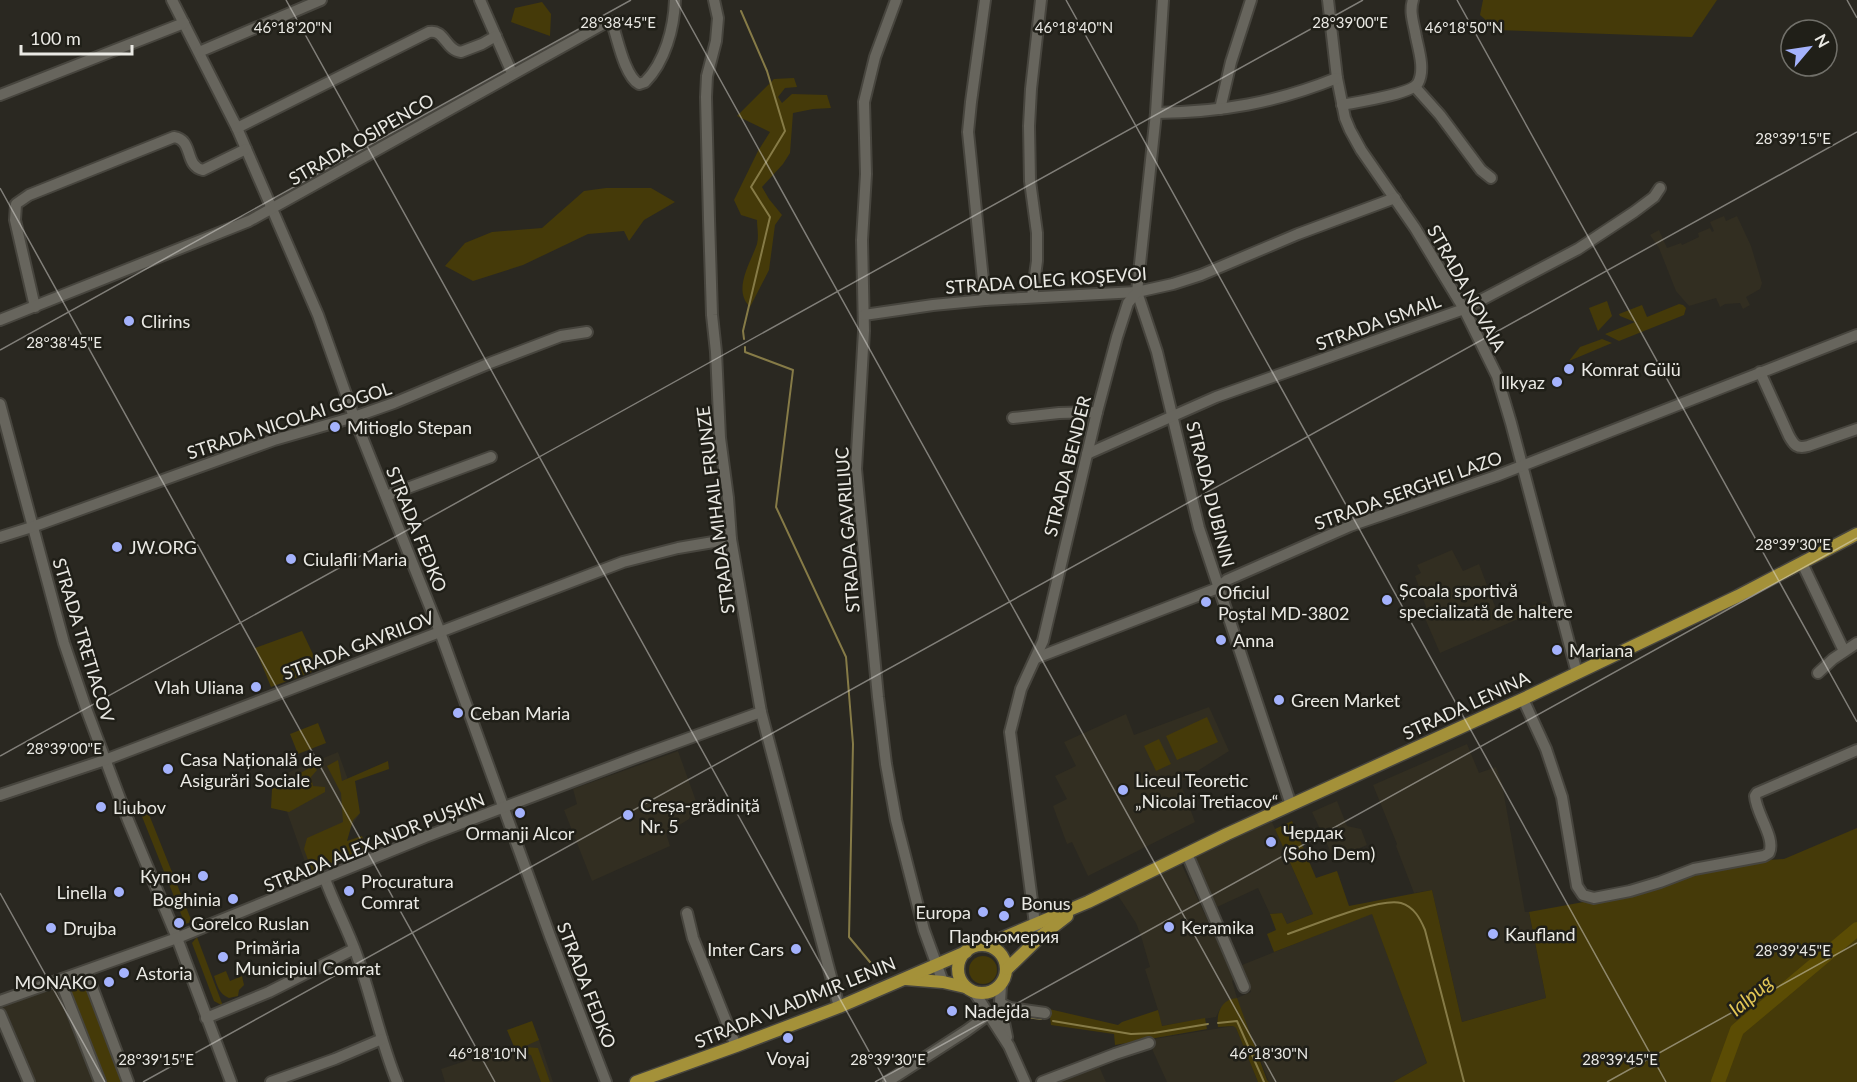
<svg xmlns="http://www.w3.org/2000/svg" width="1857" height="1082" viewBox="0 0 1857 1082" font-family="Lato,sans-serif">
  <rect width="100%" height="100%" fill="#2a2821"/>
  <!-- built -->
  <g fill="#322e21">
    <path d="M1724 216 1726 221 1737 216 1751 246 1762 283 1760 289 1746 297 1750 305 1743 309 1740 303 1725 304 1720 307 1716 298 1689 306 1676 291 1659 248 1650 235 1659 230 1667 248 1681 243 1682 245 1699 237 1698 233 1710 228 1712 232 1714 231 1710 222Z"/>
    <path d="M1452 550 1463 571 1479 564 1499 617 1546 601 1548 606 1440 653 1421 609 1426 607 1415 576 1421 573 1417 565Z"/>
    <path d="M1209 707 1229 751 1180 782 1195 822 1088 876 1072 842 1067 844 1053 806 1067 799 1055 776 1076 766 1064 742 1126 714 1134 735Z"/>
    <path d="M1467 744 1479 773 1496 767 1502 784 1525 912H1529L1546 998 1462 1022 1432 890 1414 893 1396 846 1397 844 1373 785Z"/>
    <path d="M678 751 696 801 689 819 666 833 670 846 592 881 564 810 577 804 573 789Z"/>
    <path d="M338 752 360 813 342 841 346 852 307 868 275 778Z"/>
    <path d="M1337 801 1347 826 1361 829 1367 845 1334 859 1312 812Z"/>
    <path d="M1272 822 1313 914 1287 924 1282 913 1270 914 1258 888 1217 907 1193 855Z"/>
    <path d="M1180 861 1235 979 1232 981 1237 998 1251 992 1242 965 1372 913 1427 1063 1393 1082H1269L1236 998 1220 1009 1216 1017 1161 1026 1158 1010 1145 969 1150 967 1141 936 1136 923 1117 894Z"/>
    <path d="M60 982 98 1082H30L0 1010V1003Z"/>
    <path d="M1233 1026 1236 1028 1258 1082H1167L1148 1040Z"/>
    <path d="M538 1037 553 1082H445L441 1069Z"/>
    <path d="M1097 1062 1106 1082H1048Z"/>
  </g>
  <!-- green -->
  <g fill="#453a09">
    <path d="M1483 0H1717L1692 37 1497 30 1480 15Z"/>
    <path d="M542 2 551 14 550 36 511 22 515 8Z"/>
    <path d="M794 78 797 87 785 88 778 97 782 103 792 94 827 95 831 108 813 109 793 113 790 153 783 164 762 187 769 199 782 215 775 225 769 270 750 307C732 290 751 262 757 244 759 236 757 227 757 220L741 215 734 200 758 151 770 132 737 116 774 79Z"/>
    <path d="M606 188H651L675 202 644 220 629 241 624 231 588 234 523 265 473 281 445 266 465 243 492 232 542 228 584 191Z"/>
    <path d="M1607 301 1612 316 1598 331 1589 308Z"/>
    <path d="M1679 304 1683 305 1686 308 1684 315 1619 341 1605 334 1635 322 1620 316 1619 314 1642 305 1647 317Z"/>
    <path d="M1602 339 1612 343 1569 361 1580 347Z"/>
    <path d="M302 631 320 669 271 687 255 648Z"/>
    <path d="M1207 717 1218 742 1177 760 1166 736Z"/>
    <path d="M318 723 326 743 298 754 290 734Z"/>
    <path d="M1159 739 1171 764 1156 771 1144 746Z"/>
    <path d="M338 760 342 781 388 761 389 769 355 781 360 813 353 820 347 841 362 836 367 848 312 871 304 849 307 838 343 822 341 793 327 766Z"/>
    <path d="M313 766 317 770 311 777 313 786 325 787V792L289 812 271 808 272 789Z"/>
    <path d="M148 812 192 922 185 924 141 814Z"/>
    <path d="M1292 821 1316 878 1337 871 1349 906 1432 890 1462 1022 1546 998 1529 912 1660 888 1700 873 1767 860 1784 859 1857 828V1082H1393L1427 1063 1372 914 1274 952 1267 934 1276 930 1270 914 1282 913 1287 924 1313 914 1275 829Z"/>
    <path d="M197 937 223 1006 214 1001 192 943Z"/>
    <circle cx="983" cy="970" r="14"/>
    <path d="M226 971 230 981 242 976 244 985 239 990 238 996 229 998C219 994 217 985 214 976Z"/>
    <path d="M86 978 128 1082H102L66 987Z"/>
    <path d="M1237 998 1267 1080 1269 1082H1258L1236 1028 1233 1026 1218 1027C1216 1014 1221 999 1237 998Z"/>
    <path d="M1049 1009 1118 1025 1122 1022 1158 1010 1162 1026 1205 1018 1207 1029 1115 1045 1114 1034 1051 1025Z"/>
    <path d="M532 1021 539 1040 523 1047 538 1048 550 1082H541L531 1055 521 1052 517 1049H515L507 1030Z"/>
  </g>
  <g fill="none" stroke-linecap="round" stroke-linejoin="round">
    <!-- stream -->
    <g stroke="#867b47" stroke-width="2">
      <path d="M741 11 767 71 785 131 751 187 770 217 743 331 744 339"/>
      <path d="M745 347V352L793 370 776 507 846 657 853 744 849 937 880 974"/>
      <path d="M1288 934C1311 926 1380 897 1401 903 1414 907 1420 918 1425 930L1464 1082"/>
      <path d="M1018 1016 1041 1019"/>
      <path d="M1053 1021 1131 1034 1154 1033 1208 1024"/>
      <path d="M1218 1023 1237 1021 1264 1082"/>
    </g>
    <!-- river -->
    <path stroke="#5b4c04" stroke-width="14" d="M1718 1082 1737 1030 1857 929"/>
    <!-- minor casing -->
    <g stroke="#47453e" stroke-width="14">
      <g id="minor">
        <path d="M172 0 237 128 318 315 354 417 440 632 550 936 606 1082"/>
        <path d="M480 0 512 73"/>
        <path d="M714 0 718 18 716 41 707 76 706 97 709 219 712 315 716 352 720 438 728 498 731 539 761 712 839 1007"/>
        <path d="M896 0 875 57 864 102 866 174 862 240 864 331 856 469 878 697 886 764 896 820 915 895 924 930 943 982"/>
        <path d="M1328 0 1337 78 1345 118 1350 130 1361 150 1415 228 1464 309 1497 376 1511 423 1577 673"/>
        <path d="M199 52 321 0"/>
        <path d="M1415 87 1440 115 1481 170 1491 178"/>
        <path d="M0 95 184 23"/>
        <path d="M1342 105C1357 102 1412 94 1418 83 1425 70 1419 51 1416 37 1414 24 1409 12 1413 0"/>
        <path d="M1220 109 1231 62 1251 0"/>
        <path d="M1156 113C1222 112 1275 103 1337 78"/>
        <path d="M237 128 429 32C445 29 445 50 461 52L482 44 496 36"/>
        <path d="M1137 292 1157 352 1199 528 1291 805"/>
        <path d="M1032 297 1037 261V233L1030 181 1029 126 1031 89 1041 0"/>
        <path d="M985 300 968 132 971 102 985 0"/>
        <path d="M35 307 15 220 16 204 29 195 174 137C194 140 184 166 203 170L246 149"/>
        <path d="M864 315 933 305 985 300 1137 292 1173 284 1201 275 1298 234 1395 198"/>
        <path d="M0 320 249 221 607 22H610L613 26C618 41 625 76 639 84L645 82C665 62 674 28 675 0"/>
        <path d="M1760 372 1789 436C1794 445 1797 449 1808 446L1857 429"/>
        <path d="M0 404 64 643 87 711 128 820 177 938 231 1082"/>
        <path d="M1013 418 1059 413 1097 412"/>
        <path d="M1087 454 1216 397 1464 309 1578 249 1634 212 1654 197 1660 188"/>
        <path d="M386 496 491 457"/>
        <path d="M0 537 32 527 274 440 354 417 394 403 490 363 561 336 587 332"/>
        <path d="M1802 563 1844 651"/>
        <path d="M1036 658 1218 588 1227 580 1350 526 1496 476 1857 335"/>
        <path d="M1818 673 1833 659 1857 643"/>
        <path d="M1523 699 1546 749 1562 797 1577 886 1583 895 1594 898 1630 891 1660 882 1694 869 1764 856 1769 853C1776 838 1756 814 1755 796L1757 793 1857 750"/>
        <path d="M0 795 105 760 623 562 678 548 731 539"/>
        <path d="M1187 854 1244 987"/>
        <path d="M325 879C334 904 347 928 356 953 371 995 380 1040 397 1082"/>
        <path d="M687 913 693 938 736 1046"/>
        <path d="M1040 937 1035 924 1010 732 1021 689 1043 641 1097 412 1117 337 1128 303 1137 292 1156 113 1163 0"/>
        <path d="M86 971 128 1082"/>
        <path d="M60 980 100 1082"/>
        <path d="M1001 985 1000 1003 1007 1037"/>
        <path d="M975 993 1009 1046 1025 1082"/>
        <path d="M0 1001 177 938 425 837 637 757 761 712"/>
        <path d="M1000 1003 1010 1008 1045 1013"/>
        <path d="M0 1014 29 1082"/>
        <path d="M206 1018 269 992 354 949"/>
        <path d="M271 1082 335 1059 382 1039"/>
        <path d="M887 1082 966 1031 988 1015"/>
        <path d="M1042 1082 1115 1054 1149 1043"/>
      </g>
    </g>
    <!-- major casing -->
    <g stroke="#47453e" stroke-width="15">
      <g id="major">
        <circle cx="982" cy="969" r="24"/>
        <path d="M986 945 1088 902 1227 834 1523 699 1738 596 1857 534"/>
        <path d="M1007 969 1040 937 1067 916"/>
        <path d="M906 979 943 982 965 987"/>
        <path d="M636 1082 736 1046 839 1007 966 952"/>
      </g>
    </g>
    <!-- minor -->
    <use href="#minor" stroke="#67655d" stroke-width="10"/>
    <!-- major -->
    <use href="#major" stroke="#a49139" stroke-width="12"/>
  </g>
  <!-- ticks -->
  <path fill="none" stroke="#eae9e4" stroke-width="1.5" stroke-opacity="0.45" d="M286 0 886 1082M676 0 1276 1082M1066 0 1666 1082M1457 0 1857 722M1847 0 1857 18M0 188 495 1082M0 350 631 0M0 756 1363 0M0 893 105 1082M143 1082 1857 132M875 1082 1857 538M1607 1082 1857 943"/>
  <!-- markers -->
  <g fill="#a4b2fc" stroke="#201f18" stroke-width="2">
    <circle cx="129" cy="321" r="6"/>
    <circle cx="1569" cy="369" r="6"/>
    <circle cx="1557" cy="382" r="6"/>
    <circle cx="335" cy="427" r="6"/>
    <circle cx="117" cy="547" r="6"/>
    <circle cx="291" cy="559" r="6"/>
    <circle cx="1387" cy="600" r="6"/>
    <circle cx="1206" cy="602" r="6"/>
    <circle cx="1221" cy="640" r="6"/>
    <circle cx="1557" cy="650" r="6"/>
    <circle cx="256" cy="687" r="6"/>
    <circle cx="1279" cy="700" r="6"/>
    <circle cx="458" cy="713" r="6"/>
    <circle cx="168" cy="769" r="6"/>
    <circle cx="1123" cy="790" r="6"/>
    <circle cx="101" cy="807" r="6"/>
    <circle cx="520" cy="813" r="6"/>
    <circle cx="628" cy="815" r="6"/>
    <circle cx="1271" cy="842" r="6"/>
    <circle cx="203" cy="876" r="6"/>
    <circle cx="349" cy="891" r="6"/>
    <circle cx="119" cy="892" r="6"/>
    <circle cx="233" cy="899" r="6"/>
    <circle cx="1009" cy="903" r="6"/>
    <circle cx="983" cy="912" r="6"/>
    <circle cx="1004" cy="916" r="6"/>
    <circle cx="179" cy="923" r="6"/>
    <circle cx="1169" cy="927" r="6"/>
    <circle cx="51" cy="928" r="6"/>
    <circle cx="1493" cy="934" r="6"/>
    <circle cx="796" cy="949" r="6"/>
    <circle cx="223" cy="957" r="6"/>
    <circle cx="124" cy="973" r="6"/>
    <circle cx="109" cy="982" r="6"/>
    <circle cx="952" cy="1011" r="6"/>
    <circle cx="788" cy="1038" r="6"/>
  </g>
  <g text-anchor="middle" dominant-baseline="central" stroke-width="5" stroke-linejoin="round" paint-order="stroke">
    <!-- street labels -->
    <g font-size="18" fill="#eae9e4" stroke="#201f18">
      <text transform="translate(361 139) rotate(-30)">STRADA OSIPENCO</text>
      <text transform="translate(1046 280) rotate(-4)">STRADA OLEG KOŞEVOI</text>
      <text transform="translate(1467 288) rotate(61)">STRADA NOVAIA</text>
      <text transform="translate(1378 322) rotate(-20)">STRADA ISMAIL</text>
      <text transform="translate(289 420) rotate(-18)">STRADA NICOLAI GOGOL</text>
      <text transform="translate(1067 466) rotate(-76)">STRADA BENDER</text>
      <text transform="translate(1408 490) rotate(-20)">STRADA SERGHEI LAZO</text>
      <text transform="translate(1211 494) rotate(76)">STRADA DUBININ</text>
      <text transform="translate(715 510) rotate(-97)">STRADA MIHAIL FRUNZE</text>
      <text transform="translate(417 529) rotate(68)">STRADA FEDKO</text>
      <text transform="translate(847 530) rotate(-94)">STRADA GAVRILIUC</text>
      <text transform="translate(84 640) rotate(73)">STRADA TRETIACOV</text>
      <text transform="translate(358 645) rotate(-21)">STRADA GAVRILOV</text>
      <text transform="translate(1466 705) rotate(-25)">STRADA LENINA</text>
      <text transform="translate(374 842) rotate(-22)">STRADA ALEXANDR PUȘKIN</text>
      <text transform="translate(587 985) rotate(69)">STRADA FEDKO</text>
      <text transform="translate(795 1002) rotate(-22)">STRADA VLADIMIR LENIN</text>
    </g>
    <!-- poi labels -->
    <g font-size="18" fill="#eae9e4" stroke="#201f18" text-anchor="start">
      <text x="141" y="321">Clirins</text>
      <text x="1581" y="369">Komrat Gülü</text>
      <text x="1545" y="382" text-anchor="end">Ilkyaz</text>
      <text x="347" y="427">Mitioglo Stepan</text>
      <text x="129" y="547">JW.ORG</text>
      <text x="303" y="559">Ciulafli Maria</text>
      <text x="1399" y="590">Școala sportivă<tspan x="1399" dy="21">specializată de haltere</tspan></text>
      <text x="1218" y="592">Oficiul<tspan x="1218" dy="21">Poștal MD-3802</tspan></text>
      <text x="1233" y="640">Anna</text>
      <text x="1569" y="650">Mariana</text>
      <text x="244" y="687" text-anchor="end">Vlah Uliana</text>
      <text x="1291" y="700">Green Market</text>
      <text x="470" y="713">Ceban Maria</text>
      <text x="180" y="759">Casa Națională de<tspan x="180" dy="21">Asigurări Sociale</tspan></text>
      <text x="1135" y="780">Liceul Teoretic<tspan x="1135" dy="21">„Nicolai Tretiacov“</tspan></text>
      <text x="640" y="805">Creșa-grădiniță<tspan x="640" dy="21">Nr. 5</tspan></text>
      <text x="113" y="807">Liubov</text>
      <text x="1283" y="832">Чердак<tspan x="1283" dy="21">(Soho Dem)</tspan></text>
      <text x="520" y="833" text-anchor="middle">Ormanji Alcor</text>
      <text x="191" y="876" text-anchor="end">Купон</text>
      <text x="361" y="881">Procuratura<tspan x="361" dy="21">Comrat</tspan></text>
      <text x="107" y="892" text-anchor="end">Linella</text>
      <text x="221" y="899" text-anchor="end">Boghinia</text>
      <text x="1021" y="903">Bonus</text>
      <text x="971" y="912" text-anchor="end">Europa</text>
      <text x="191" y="923">Gorelco Ruslan</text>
      <text x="1181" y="927">Keramika</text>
      <text x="63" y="928">Drujba</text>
      <text x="1505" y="934">Kaufland</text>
      <text x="1004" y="936" text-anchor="middle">Парфюмерия</text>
      <text x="235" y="947">Primăria<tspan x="235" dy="21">Municipiul Comrat</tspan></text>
      <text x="784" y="949" text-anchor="end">Inter Cars</text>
      <text x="136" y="973">Astoria</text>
      <text x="97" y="982" text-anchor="end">MONAKO</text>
      <text x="964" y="1011">Nadejda</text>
      <text x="788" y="1058" text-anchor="middle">Voyaj</text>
    </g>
    <!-- water labels -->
    <g font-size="20" font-style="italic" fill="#e2c655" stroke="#201f18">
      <text transform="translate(1750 995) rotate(-41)">Ialpug</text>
    </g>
  </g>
  <g font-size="15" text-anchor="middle" fill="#eae9e4" stroke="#201f18" stroke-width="5" stroke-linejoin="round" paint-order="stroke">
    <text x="618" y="28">28°38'45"E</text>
    <text x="1350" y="28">28°39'00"E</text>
    <text x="293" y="33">46°18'20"N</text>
    <text x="1074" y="33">46°18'40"N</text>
    <text x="1464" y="33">46°18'50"N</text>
    <text x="1793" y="144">28°39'15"E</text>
    <text x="64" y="348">28°38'45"E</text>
    <text x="1793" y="550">28°39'30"E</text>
    <text x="64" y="754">28°39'00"E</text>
    <text x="1793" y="956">28°39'45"E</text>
    <text x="488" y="1059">46°18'10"N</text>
    <text x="1269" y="1059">46°18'30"N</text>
    <text x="156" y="1065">28°39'15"E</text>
    <text x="888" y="1065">28°39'30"E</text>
    <text x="1620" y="1065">28°39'45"E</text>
  </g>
  <!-- north arrow -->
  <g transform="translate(1809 48) rotate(61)"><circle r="28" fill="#201f18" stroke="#71706a" stroke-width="1.5"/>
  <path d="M0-4.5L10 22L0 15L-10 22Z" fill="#a4b2fc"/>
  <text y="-9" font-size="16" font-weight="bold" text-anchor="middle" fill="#eae9e4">N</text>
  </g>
  <!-- scale -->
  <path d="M21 45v9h111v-9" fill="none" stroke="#eae9e4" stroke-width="3"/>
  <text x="30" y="45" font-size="18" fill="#eae9e4" stroke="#201f18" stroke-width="4.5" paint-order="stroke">100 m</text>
</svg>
